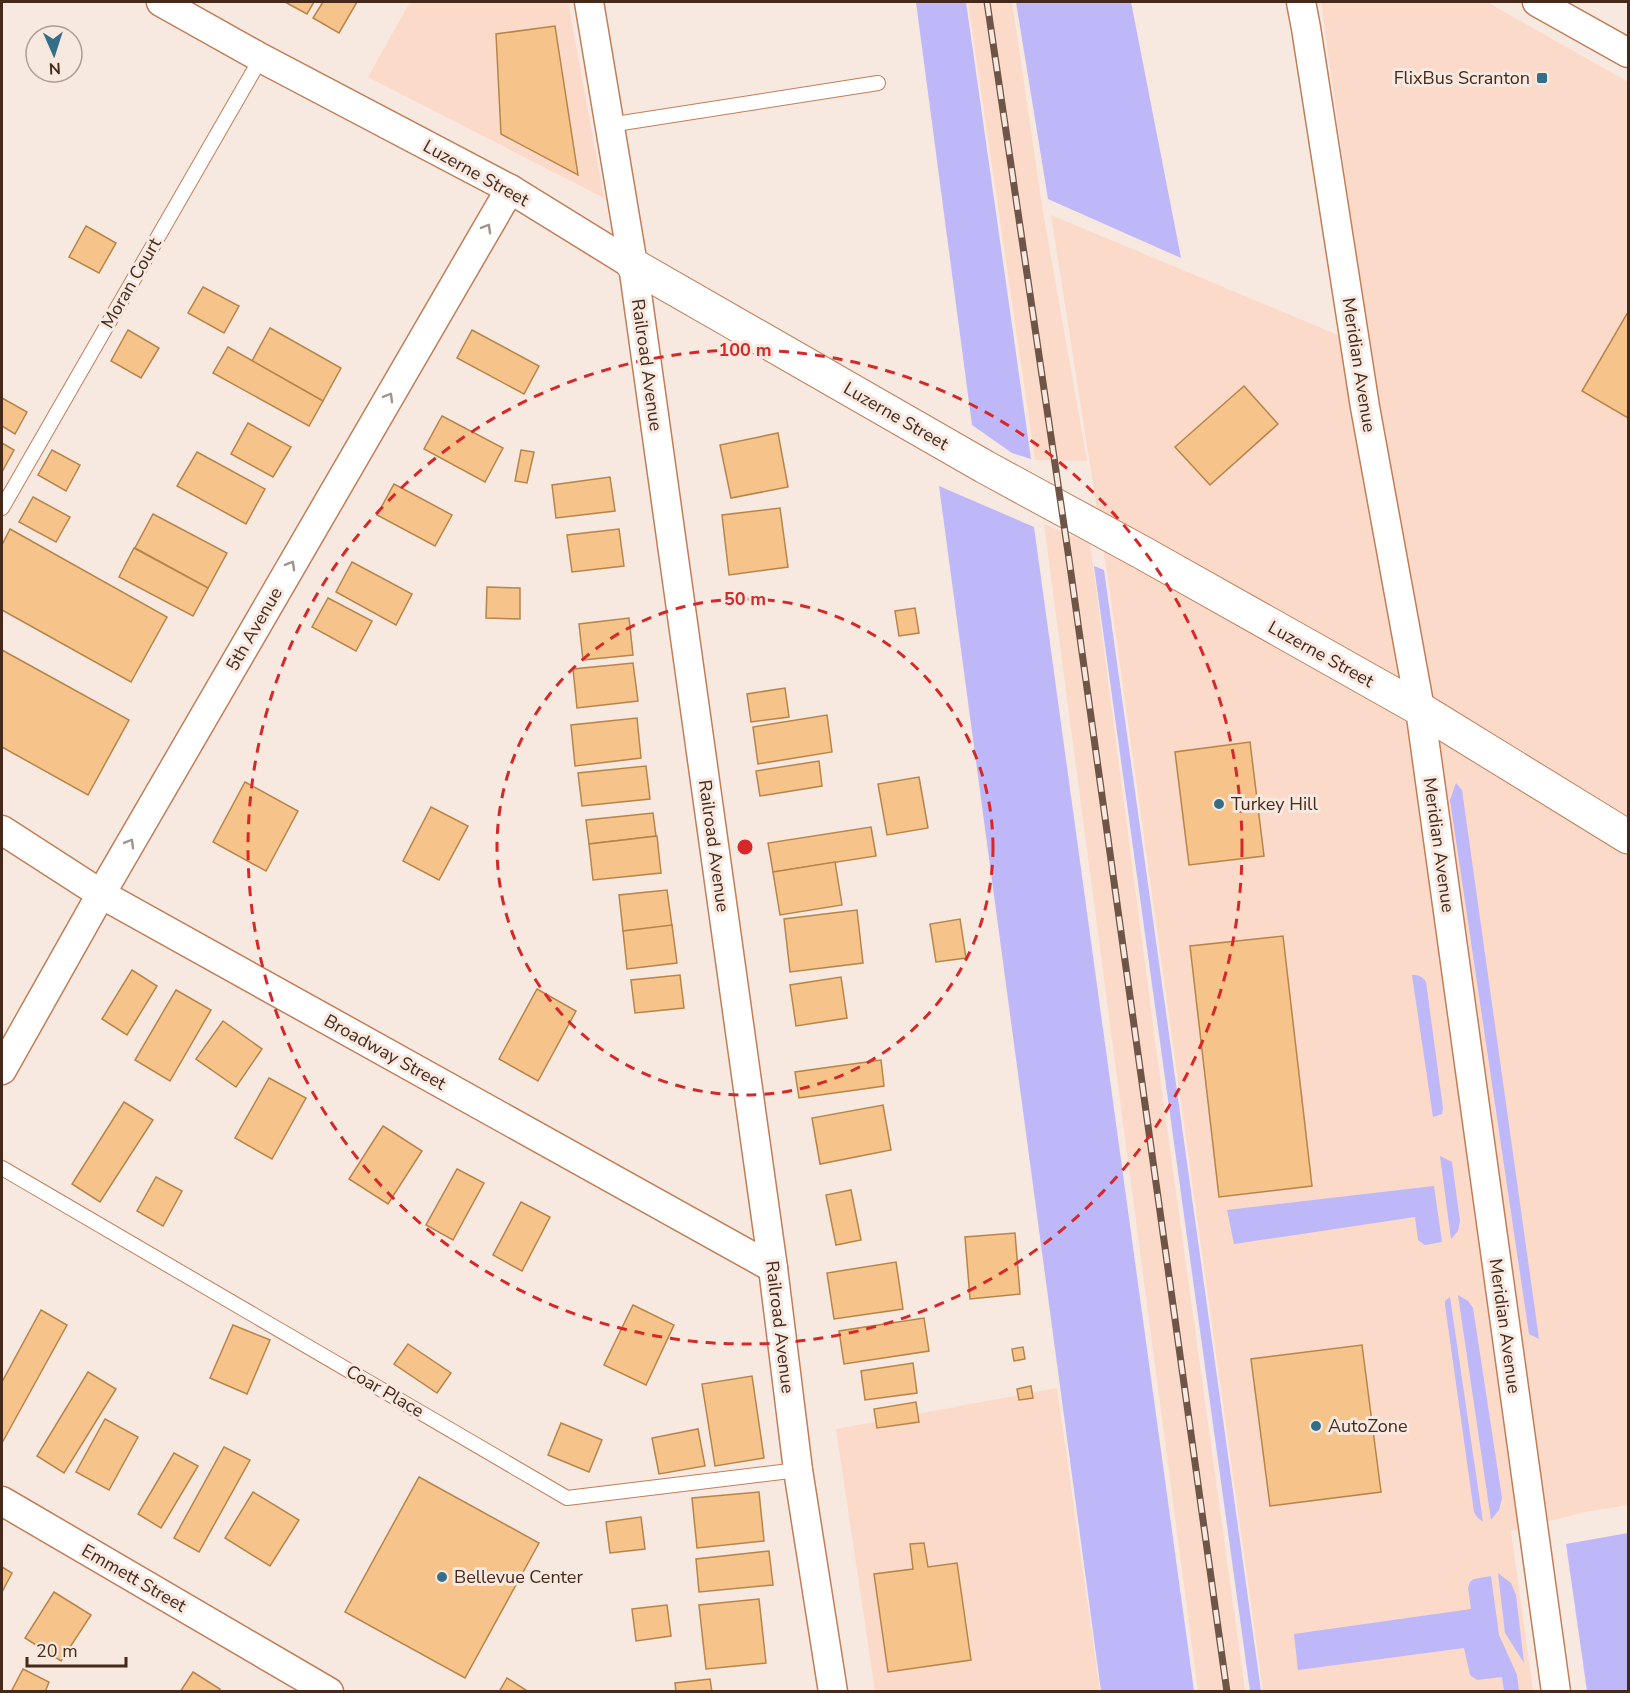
<svg xmlns="http://www.w3.org/2000/svg" width="1630" height="1693" viewBox="0 0 1630 1693" font-family="'Nunito Sans',sans-serif">
  <rect width="100%" height="100%" fill="#f7e8e0"/>
  <!-- built -->
  <g fill="#fbdac9">
    <path d="M410 2H568L604 198 368 77Z"/>
    <path d="M968 2H1012L1043 212 1087 461 1035 460Z"/>
    <path d="M1321 2H1487L1628 82V1505L1585 1512 1511 1531 1533 1691H1263L1109 586 1051 215 1369 348Z"/>
    <path d="M1044 524 1090 543 1156 1048 1245 1691H1198Z"/>
    <path d="M1057 1388 1100 1691H875L836 1429Z"/>
  </g>
  <!-- green -->
  <g fill="#beb7f8">
    <path d="M916 2H966L1031 459 1012 453 972 425Z"/>
    <path d="M1016 2H1131L1181 258 1048 199Z"/>
    <path d="M939 486 1034 527 1194 1691H1101Z"/>
    <path d="M1094 566 1104 570 1261 1691H1250Z"/>
    <path d="M1456 783 1462 790 1539 1339 1529 1334 1450 800Z"/>
    <path d="M1412 975C1419 975 1422 976 1426 982L1443 1108 1442 1114 1433 1117Z"/>
    <path d="M1440 1156 1452 1162 1460 1221 1458 1231 1451 1239Z"/>
    <path d="M1434 1186 1442 1242 1425 1245 1418 1240 1415 1217 1234 1244 1227 1210Z"/>
    <path d="M1458 1295 1468 1301 1473 1308 1502 1498 1499 1510 1491 1520Z"/>
    <path d="M1450 1297 1483 1522 1477 1517 1474 1512 1445 1305V1301Z"/>
    <path d="M1628 1533V1691H1587L1566 1544Z"/>
    <path d="M1498 1573 1511 1583 1516 1595 1524 1663 1505 1633Z"/>
    <path d="M1491 1576 1499 1635 1517 1675 1519 1691H1504L1502 1677 1477 1680 1470 1675 1464 1648 1298 1670 1294 1634 1471 1609 1468 1588 1470 1582 1474 1579Z"/>
  </g>
  <!-- building -->
  <g fill="#f6c38a" stroke="#b78549" stroke-width="1.5">
    <path d="M285 2H314L307 14Z"/>
    <path d="M323 2H357L339 33 313 18Z"/>
    <path d="M555 26 578 175 501 134 496 34Z"/>
    <path d="M86 226 116 243 99 273 69 257Z"/>
    <path d="M203 287 239 306 224 333 188 313Z"/>
    <path d="M1628 312V418L1582 391Z"/>
    <path d="M270 328 341 368 323 401 252 361Z"/>
    <path d="M128 330 159 348 141 378 111 361Z"/>
    <path d="M472 330 539 366 524 394 457 358Z"/>
    <path d="M228 347 323 401 309 426 213 373Z"/>
    <path d="M1244 386 1278 424 1210 485 1175 447Z"/>
    <path d="M2 398 27 412 15 434 2 426Z"/>
    <path d="M442 416 503 448 485 482 424 449Z"/>
    <path d="M248 423 291 447 273 477 231 454Z"/>
    <path d="M778 433 788 487 731 498 720 445Z"/>
    <path d="M2 443 14 450 2 472Z"/>
    <path d="M52 450 80 465 66 491 38 475Z"/>
    <path d="M521 450 534 452 527 483 515 481Z"/>
    <path d="M197 452 265 489 246 524 177 486Z"/>
    <path d="M610 477 615 511 556 518 552 485Z"/>
    <path d="M394 484 452 515 435 546 377 515Z"/>
    <path d="M33 497 70 517 56 542 19 522Z"/>
    <path d="M780 508 788 567 729 575 722 515Z"/>
    <path d="M153 514 227 553 208 588 135 548Z"/>
    <path d="M10 529 167 617 131 682 2 610V545Z"/>
    <path d="M619 529 624 566 572 572 567 535Z"/>
    <path d="M134 548 208 588 193 616 119 577Z"/>
    <path d="M352 562 412 594 396 625 336 592Z"/>
    <path d="M487 587 520 588V619L486 618Z"/>
    <path d="M328 598 372 621 356 651 312 627Z"/>
    <path d="M915 608 919 633 899 636 895 611Z"/>
    <path d="M629 618 633 655 583 660 579 624Z"/>
    <path d="M2 650 129 720 88 795 2 747Z"/>
    <path d="M633 663 638 701 577 708 573 669Z"/>
    <path d="M785 688 789 717 751 722 747 694Z"/>
    <path d="M827 715 832 752 758 764 753 727Z"/>
    <path d="M637 718 641 758 575 766 571 725Z"/>
    <path d="M1250 742 1264 856 1189 865 1175 752Z"/>
    <path d="M819 761 822 786 760 796 756 771Z"/>
    <path d="M646 766 650 799 582 806 578 773Z"/>
    <path d="M919 777 928 828 887 835 878 784Z"/>
    <path d="M245 782 298 811 266 871 213 842Z"/>
    <path d="M431 807 468 826 439 880 403 861Z"/>
    <path d="M653 813 656 836 589 844 586 820Z"/>
    <path d="M871 827 876 856 773 872 768 843Z"/>
    <path d="M657 836 661 873 593 880 589 844Z"/>
    <path d="M835 862 842 905 780 915 773 872Z"/>
    <path d="M667 890 672 926 623 931 619 895Z"/>
    <path d="M857 910 863 963 790 972 784 919Z"/>
    <path d="M960 919 966 958 936 962 930 924Z"/>
    <path d="M672 925 677 963 627 969 623 931Z"/>
    <path d="M1283 936 1312 1186 1219 1197 1190 946Z"/>
    <path d="M132 970 157 986 127 1035 102 1019Z"/>
    <path d="M680 975 684 1008 635 1013 631 980Z"/>
    <path d="M841 977 847 1018 796 1026 790 985Z"/>
    <path d="M537 989 576 1011 538 1081 499 1059Z"/>
    <path d="M176 990 211 1010 170 1081 135 1060Z"/>
    <path d="M223 1021 262 1049 236 1087 196 1059Z"/>
    <path d="M881 1060 884 1086 799 1098 795 1072Z"/>
    <path d="M269 1078 306 1098 272 1159 235 1138Z"/>
    <path d="M124 1102 153 1120 100 1202 72 1184Z"/>
    <path d="M883 1105 891 1150 820 1164 812 1118Z"/>
    <path d="M383 1126 422 1151 388 1204 349 1179Z"/>
    <path d="M457 1169 484 1183 453 1240 426 1225Z"/>
    <path d="M156 1177 182 1191 163 1226 137 1211Z"/>
    <path d="M851 1190 861 1240 836 1245 826 1195Z"/>
    <path d="M521 1202 550 1217 522 1271 493 1255Z"/>
    <path d="M1015 1233 1020 1294 970 1299 965 1237Z"/>
    <path d="M896 1262 903 1309 834 1319 827 1273Z"/>
    <path d="M633 1305 674 1325 646 1385 604 1365Z"/>
    <path d="M41 1310 67 1325 2 1443V1382Z"/>
    <path d="M924 1318 929 1351 844 1364 839 1331Z"/>
    <path d="M233 1325 270 1340 247 1394 210 1378Z"/>
    <path d="M408 1344 451 1373 437 1393 394 1364Z"/>
    <path d="M1362 1345 1381 1492 1270 1506 1251 1359Z"/>
    <path d="M1023 1347 1025 1359 1014 1361 1012 1349Z"/>
    <path d="M913 1363 917 1393 865 1400 861 1371Z"/>
    <path d="M88 1372 116 1389 64 1473 37 1456Z"/>
    <path d="M752 1376 764 1458 715 1466 702 1384Z"/>
    <path d="M1031 1386 1033 1398 1019 1400 1017 1389Z"/>
    <path d="M916 1402 919 1422 877 1428 874 1409Z"/>
    <path d="M105 1419 138 1437 109 1490 76 1472Z"/>
    <path d="M561 1423 602 1440 589 1472 548 1455Z"/>
    <path d="M698 1429 705 1466 659 1474 652 1438Z"/>
    <path d="M224 1447 250 1460 199 1552 174 1538Z"/>
    <path d="M174 1453 198 1466 161 1528 138 1514Z"/>
    <path d="M419 1477 539 1543 465 1678 345 1612Z"/>
    <path d="M253 1492 299 1520 270 1566 225 1538Z"/>
    <path d="M759 1492 764 1541 697 1548 692 1498Z"/>
    <path d="M641 1517 645 1549 610 1553 606 1522Z"/>
    <path d="M924 1543 928 1567 957 1563 971 1660 888 1672 874 1574 913 1569 910 1544Z"/>
    <path d="M769 1551 773 1585 699 1592 696 1559Z"/>
    <path d="M2 1567 12 1573 2 1592Z"/>
    <path d="M54 1592 91 1615 61 1661 25 1638Z"/>
    <path d="M759 1599 766 1663 706 1669 699 1605Z"/>
    <path d="M667 1605 671 1636 636 1641 632 1609Z"/>
    <path d="M23 1669 49 1682 45 1692H11Z"/>
    <path d="M193 1672 220 1689 219 1692H180Z"/>
    <path d="M507 1678 529 1692H499Z"/>
    <path d="M710 1679 712 1692H676L675 1683Z"/>
  </g>
  <g fill="none" stroke-linecap="round" stroke-linejoin="round">
    <!-- lane casing -->
    <g stroke="#c17e58" stroke-width="16">
      <g id="lane">
        <path d="M609 125 878 83"/>
        <path d="M2 508 261 58"/>
        <path d="M2 1168 567 1498 798 1470"/>
      </g>
    </g>
    <!-- street casing -->
    <g stroke="#c17e58" stroke-width="31">
      <g id="street">
        <path d="M161 2 261 58 510 189 633 265"/>
        <path d="M589 2 633 265 773 1268 798 1470 833 1692"/>
        <path d="M1301 2 1306 28 1365 407 1420 709 1556 1692"/>
        <path d="M1537 2 1628 53"/>
        <path d="M2 830 101 894 773 1268"/>
        <path d="M2 1070 101 894 510 189"/>
        <path d="M2 1501 329 1692"/>
      </g>
    </g>
    <!-- secondary casing -->
    <g stroke="#c17e58" stroke-width="35">
      <path id="secondary" d="M633 265 985 467 1143 553 1420 709 1628 837"/>
    </g>
    <!-- lane -->
    <use href="#lane" stroke="#fff" stroke-width="14"/>
    <!-- street -->
    <use href="#street" stroke="#fff" stroke-width="28"/>
    <!-- secondary -->
    <use href="#secondary" stroke="#fff" stroke-width="33"/>
    <!-- rail casing -->
    <g stroke="#6e5547" stroke-width="7">
      <path id="rail" d="M987 2 1069 559 1227 1692"/>
    </g>
    <!-- rail -->
    <use href="#rail" stroke="#f7e8e0" stroke-width="4.5" stroke-dasharray="14" stroke-linecap="butt"/>
  </g>
  <!-- one-way arrows -->
  <defs><path id="oneway-chevron" d="M-2-3.5L2.5 0L-2 3.5" fill="none" stroke-width="1.6" stroke-linecap="round" stroke-linejoin="round" transform="scale(1.5)"/></defs>
  <g stroke="#a2948c">
    <use href="#oneway-chevron" transform="translate(487 228) rotate(-60)"/>
    <use href="#oneway-chevron" transform="translate(389 397) rotate(-60)"/>
    <use href="#oneway-chevron" transform="translate(291 565) rotate(-60)"/>
    <use href="#oneway-chevron" transform="translate(130 843) rotate(-60)"/>
  </g>
  <!-- distance rings -->
  <g fill="none" stroke="#d62828" stroke-width="3" stroke-dasharray="10 8">
    <circle cx="745" cy="847" r="248"/>
    <circle cx="745" cy="847" r="497"/>
  </g>
  <!-- markers -->
  <g fill="#356e87" stroke="#f7e8e0" stroke-width="2">
    <rect x="1536" y="72" width="12" height="12" rx="3"/>
    <circle cx="1219" cy="804" r="6"/>
    <circle cx="1316" cy="1426" r="6"/>
    <circle cx="442" cy="1577" r="6"/>
  </g>
  <g text-anchor="middle" dominant-baseline="central" stroke-width="6" stroke-linejoin="round" paint-order="stroke">
    <!-- poi labels -->
    <g font-size="18" fill="#45291a" stroke="#f7e8e0" text-anchor="start">
      <text x="1530" y="78" text-anchor="end">FlixBus Scranton</text>
      <text x="1231" y="804">Turkey Hill</text>
      <text x="1328" y="1426">AutoZone</text>
      <text x="454" y="1577">Bellevue Center</text>
    </g>
    <!-- street labels -->
    <g font-size="18" fill="#45291a" stroke="#f7e8e0">
      <text transform="translate(476 173) rotate(29)">Luzerne Street</text>
      <text transform="translate(131 283) rotate(-60)">Moran Court</text>
      <text transform="translate(647 365) rotate(82)">Railroad Avenue</text>
      <text transform="translate(1359 365) rotate(81)">Meridian Avenue</text>
      <text transform="translate(896 416) rotate(30)">Luzerne Street</text>
      <text transform="translate(254 629) rotate(-60)">5th Avenue</text>
      <text transform="translate(1321 654) rotate(29)">Luzerne Street</text>
      <text transform="translate(1439 845) rotate(82)">Meridian Avenue</text>
      <text transform="translate(714 846) rotate(82)">Railroad Avenue</text>
      <text transform="translate(385 1052) rotate(29)">Broadway Street</text>
      <text transform="translate(1505 1326) rotate(82)">Meridian Avenue</text>
      <text transform="translate(780 1327) rotate(83)">Railroad Avenue</text>
      <text transform="translate(385 1391) rotate(30)">Coar Place</text>
      <text transform="translate(134 1578) rotate(30)">Emmett Street</text>
    </g>
  </g>
  <circle cx="745" cy="847" r="9" fill="#d62828" stroke="#f7e8e0" stroke-width="3"/>
  <g font-size="18" text-anchor="middle" font-weight="bold" fill="#d62828" stroke="#f7e8e0" stroke-width="6" stroke-linejoin="round" paint-order="stroke">
    <text x="745" y="356">100 m</text>
    <text x="745" y="605">50 m</text>
  </g>
  <!-- border -->
  <rect width="1630" height="1693" fill="none" stroke="#45291a" stroke-width="6"/>
  <!-- north arrow -->
  <g transform="translate(54 54) rotate(177)"><circle r="28" fill="#f7e8e0" stroke="#b09c91" stroke-width="1.5"/>
  <path d="M0-4.5L10 22L0 15L-10 22Z" fill="#356e87"/>
  <text y="-9" font-size="16" font-weight="bold" text-anchor="middle" fill="#45291a">N</text>
  </g>
  <!-- scale -->
  <path d="M27 1657v9h99v-9" fill="none" stroke="#45291a" stroke-width="3"/>
  <text x="36" y="1657" font-size="18" fill="#45291a" stroke="#f7e8e0" stroke-width="4.5" paint-order="stroke">20 m</text>
</svg>
